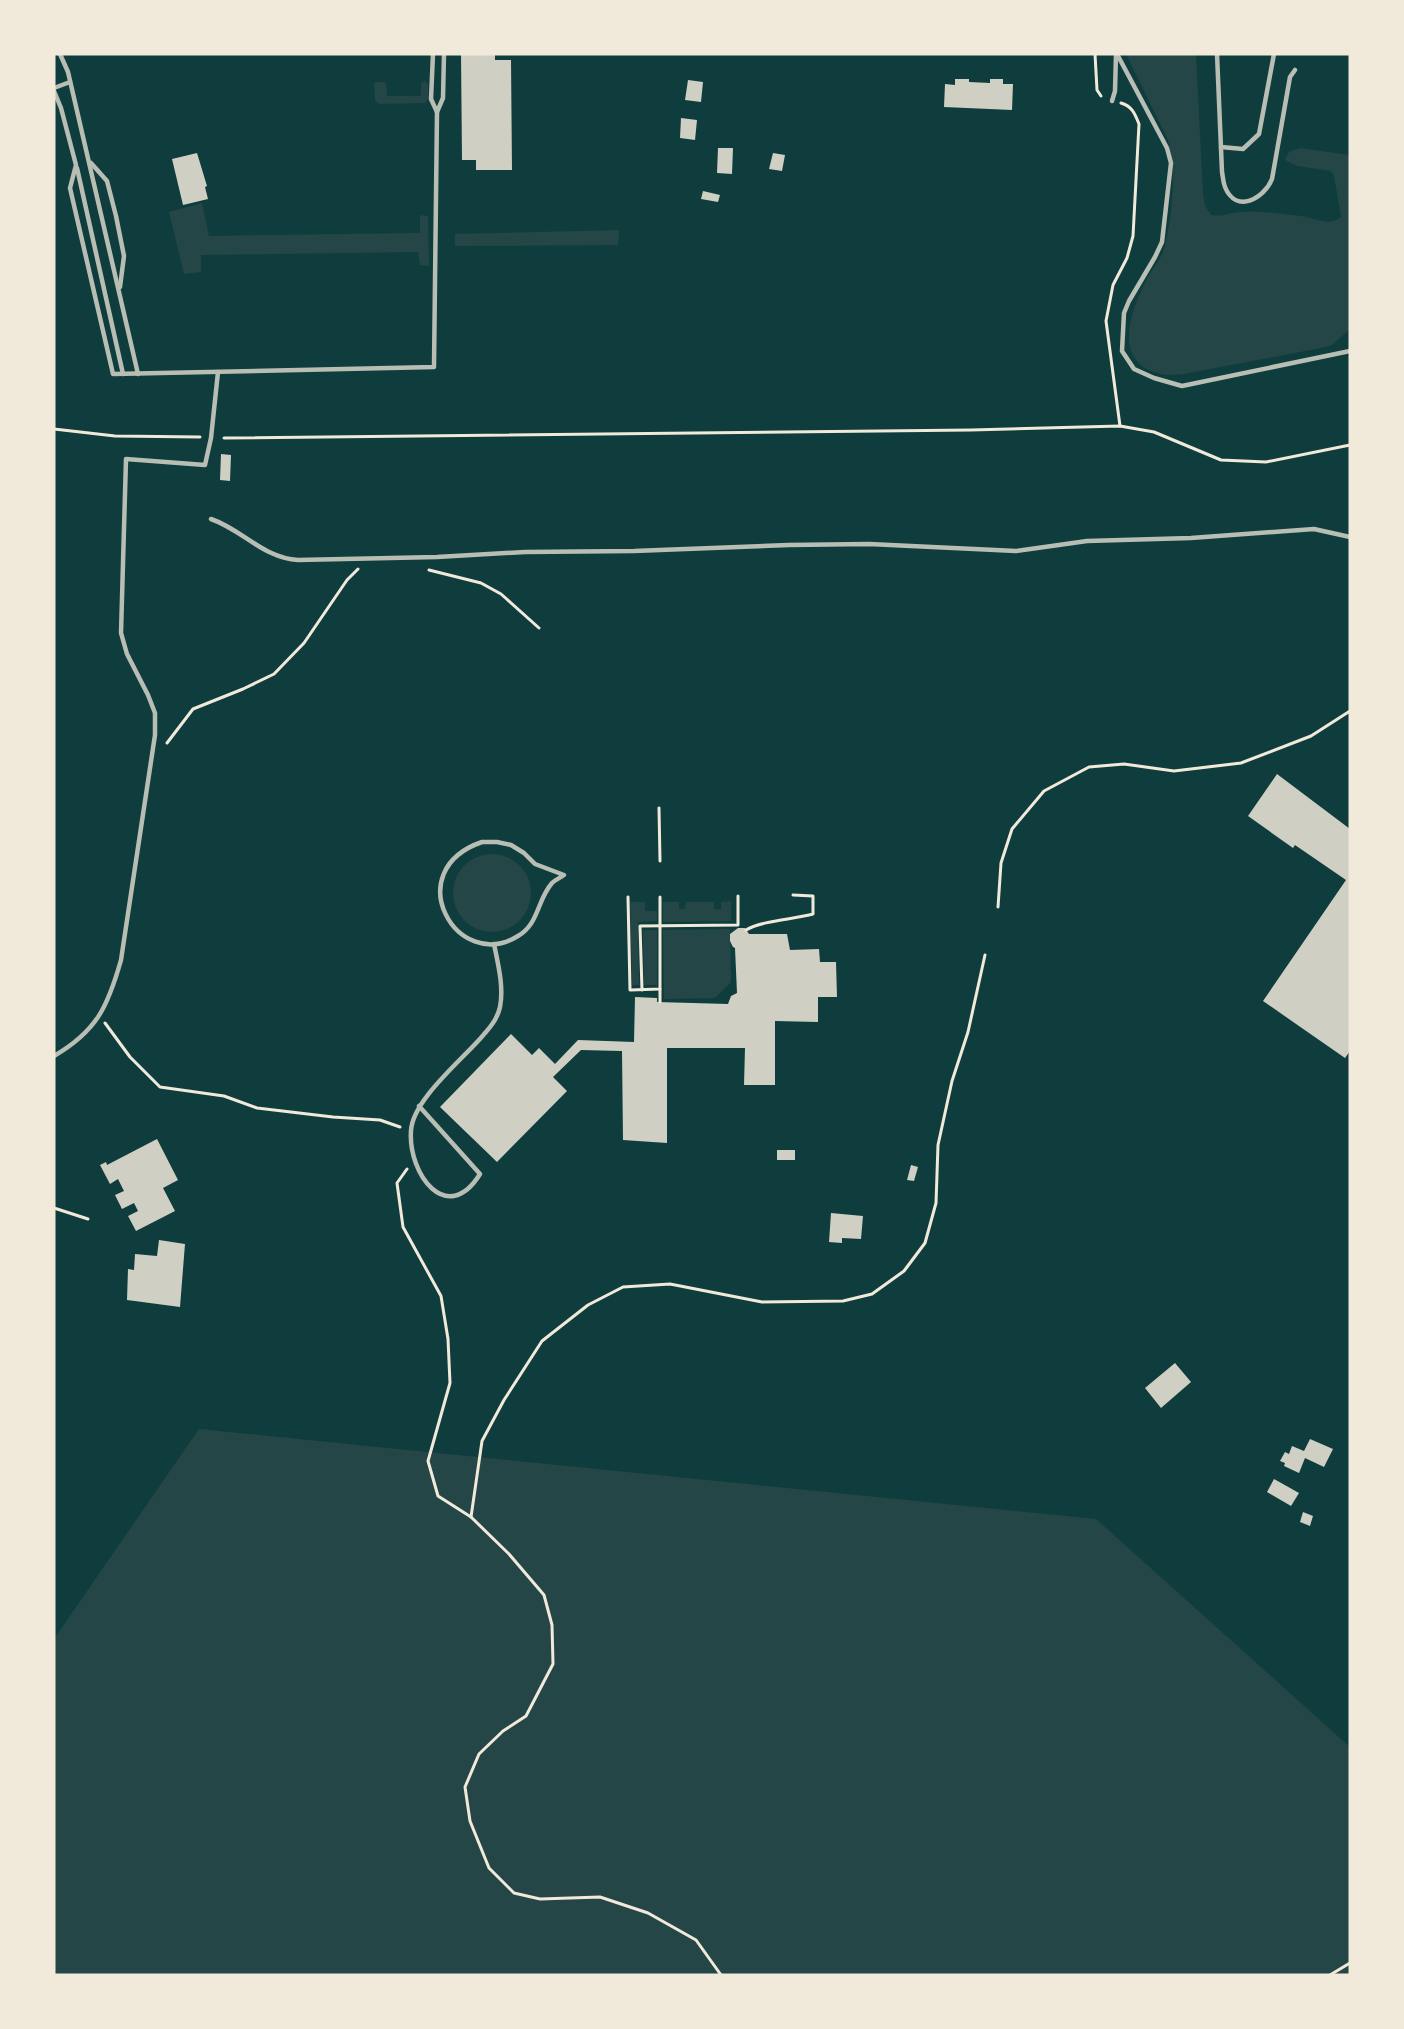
<svg xmlns="http://www.w3.org/2000/svg" width="1404" height="2029" viewBox="0 0 1404 2029" font-family="Raleway,sans-serif">
  <rect width="100%" height="100%" fill="#0f3d3e"/>
  <!-- green -->
  <g fill="#244646">
    <path d="M1126 54H1196L1203 194 1205 206 1211 215C1224 217 1228 213 1239 212 1259 210 1280 214 1301 216 1315 218 1329 227 1341 217L1334 176 1331 171 1297 166 1285 160 1289 152 1300 148 1350 155V329L1332 345 1321 348 1184 374C1177 374 1168 376 1161 374 1110 363 1131 309 1148 277 1153 268 1161 259 1164 249 1172 218 1177 171 1168 140Z"/>
    <path d="M425 81 428 84V98L425 103 379 104 375 100 374 84 376 82H384L386 84 387 96H421V83Z"/>
    <path d="M202 203 209 236 420 233V215L428 216 429 266 420 265 418 252 201 255V272L184 274 169 212Z"/>
    <path d="M619 230 618 245 455 246V234Z"/>
    <circle cx="492" cy="893" r="39"/>
    <path d="M731 901V921L663 922V902H679V909H685L686 902H714V909L721 910V902Z"/>
    <path d="M630 902H645V911H657V921L638 922 639 985H632Z"/>
    <path d="M730 929 731 982 715 998 664 999 663 930Z"/>
    <path d="M644 930H657V985H644L643 932Z"/>
    <path d="M199 1429 1096 1519 1350 1747V1975H54V1639Z"/>
  </g>
  <!-- building -->
  <g fill="#cfcfc3">
    <path d="M461 54H495V60H511L512 170H476V160H462Z"/>
    <path d="M955 79H969V82L990 83V79H1003V84H1013L1012 110 944 107 945 84 955 85Z"/>
    <path d="M688 80 703 82 701 102 685 100Z"/>
    <path d="M681 118 697 120 695 140 680 138Z"/>
    <path d="M718 148H733L732 174 717 173Z"/>
    <path d="M197 153 207 186 205 187 208 199 183 205 172 159Z"/>
    <path d="M773 153 785 155 782 171 769 169Z"/>
    <path d="M703 191 720 195 718 202 701 199Z"/>
    <path d="M221 454 231 455 230 481 220 480Z"/>
    <path d="M1277 774 1350 829V1051L1345 1058 1263 1001 1346 880 1295 845 1293 848 1248 816Z"/>
    <path d="M738 928H745L749 934H787L790 950 819 949 820 962H836L837 997H818V1022L775 1021V1085H744L745 1048H667V1143L623 1140 622 1051 581 1050 553 1077 567 1091 497 1162 440 1107 511 1034 532 1055 539 1048 555 1064 578 1040 634 1042 635 997 657 998V1002L728 1004 731 996 737 993 735 948 733 947 730 941V934Z"/>
    <path d="M157 1139 178 1180 163 1188 175 1211 136 1231 128 1216 138 1211 134 1203 122 1209 115 1195 124 1191 118 1179 110 1184 100 1165 106 1162 107 1165Z"/>
    <rect x="777" y="1150" width="18" height="10"/>
    <path d="M911 1165 918 1167 914 1181 907 1180Z"/>
    <path d="M831 1213 863 1216 861 1239 842 1238V1243L829 1242Z"/>
    <path d="M159 1240 185 1244 180 1307 127 1300 128 1269 134 1270 135 1254 157 1256Z"/>
    <path d="M1175 1363 1191 1382 1161 1408 1145 1388Z"/>
    <path d="M1310 1439 1333 1449 1324 1467 1305 1458 1299 1473 1284 1466 1285 1463 1280 1461 1285 1452 1289 1454 1292 1446 1304 1451Z"/>
    <path d="M1274 1479 1299 1493 1291 1506 1267 1492Z"/>
    <path d="M1303 1512 1313 1516 1310 1526 1300 1522Z"/>
  </g>
  <g fill="none" stroke-linecap="round" stroke-linejoin="round">
    <!-- path -->
    <g stroke="#f1e9da" stroke-width="3">
      <path d="M1095 54 1097 90 1101 96"/>
      <path d="M1120 426 1106 321 1113 285 1127 258 1133 236 1139 124C1135 114 1132 106 1121 103"/>
      <path d="M54 429 115 436 200 437"/>
      <path d="M224 438 971 430 1120 426 1154 432 1221 460 1266 462 1350 445"/>
      <path d="M429 570 481 583 501 594 539 628"/>
      <path d="M167 743 193 709 243 689 274 674 304 643 347 580 358 569"/>
      <path d="M659 808 660 861"/>
      <path d="M628 897 630 990 660 989V897"/>
      <path d="M998 907 1001 863 1012 829 1044 791 1089 767 1124 764 1174 771 1241 763 1311 736 1350 711"/>
      <path d="M746 930C760 921 795 919 813 914V896L793 895"/>
      <path d="M660 989V1002"/>
      <path d="M642 990 640 926 738 925V896"/>
      <path d="M105 1023 130 1057 160 1087 224 1096 257 1108 333 1117 380 1120 400 1127"/>
      <path d="M407 1169 397 1183 403 1227 441 1296 448 1339 450 1383 428 1461 438 1496 471 1517 509 1554 544 1595 552 1625 553 1664 526 1716 503 1731 479 1754 465 1787 470 1821 489 1868 514 1893 540 1899 600 1897 648 1913 696 1940 721 1975"/>
      <path d="M54 1208 88 1219"/>
      <path d="M471 1517 482 1441 504 1400 542 1341 588 1305 623 1287 670 1284 762 1302 843 1301 872 1294 904 1271 925 1243 936 1203 938 1145 952 1081 968 1032 985 955"/>
      <path d="M1330 1975 1350 1963"/>
    </g>
    <!-- service -->
    <g stroke="#b8beb3" stroke-width="4.5">
      <path d="M60 54 68 72 138 374"/>
      <path d="M433 54 431 99 437 112"/>
      <path d="M1117 54 1167 148 1171 163 1162 242 1155 257 1129 301 1124 313 1122 351 1134 369 1154 378 1182 386 1350 351"/>
      <path d="M1217 54 1222 172C1223 177 1223 182 1225 187 1236 214 1264 199 1272 179L1290 77 1295 70"/>
      <path d="M54 88 70 82"/>
      <path d="M54 91 61 108 76 165 70 188 113 374 434 367 437 112 443 98 444 54"/>
      <path d="M1112 101 1115 91 1116 54"/>
      <path d="M1221 147 1243 149 1259 134 1274 54"/>
      <path d="M91 163 107 181 116 216 124 256 120 287"/>
      <path d="M77 168 123 374"/>
      <path d="M211 519C243 530 263 558 298 560L437 557 525 552 634 551 789 545 869 544 1016 551 1087 541 1191 538 1314 529 1350 537"/>
      <path d="M482 842H497L511 845 524 853 535 864 564 875C560 878 555 880 552 883 537 900 539 924 518 936 457 974 398 871 482 842Z"/>
      <path d="M54 1056C97 1031 108 1006 121 960L155 735V713L148 695 127 654 121 633 126 459 205 465 211 438 218 372"/>
      <path d="M419 1106 480 1174C447 1227 408 1174 411 1131 412 1102 458 1063 478 1041 487 1031 497 1021 500 1007 504 987 498 964 494 944"/>
    </g>
  </g>
  <!-- border -->
  <rect width="1404" height="2029" fill="none" stroke="#f1e9da" stroke-width="111"/>
</svg>
